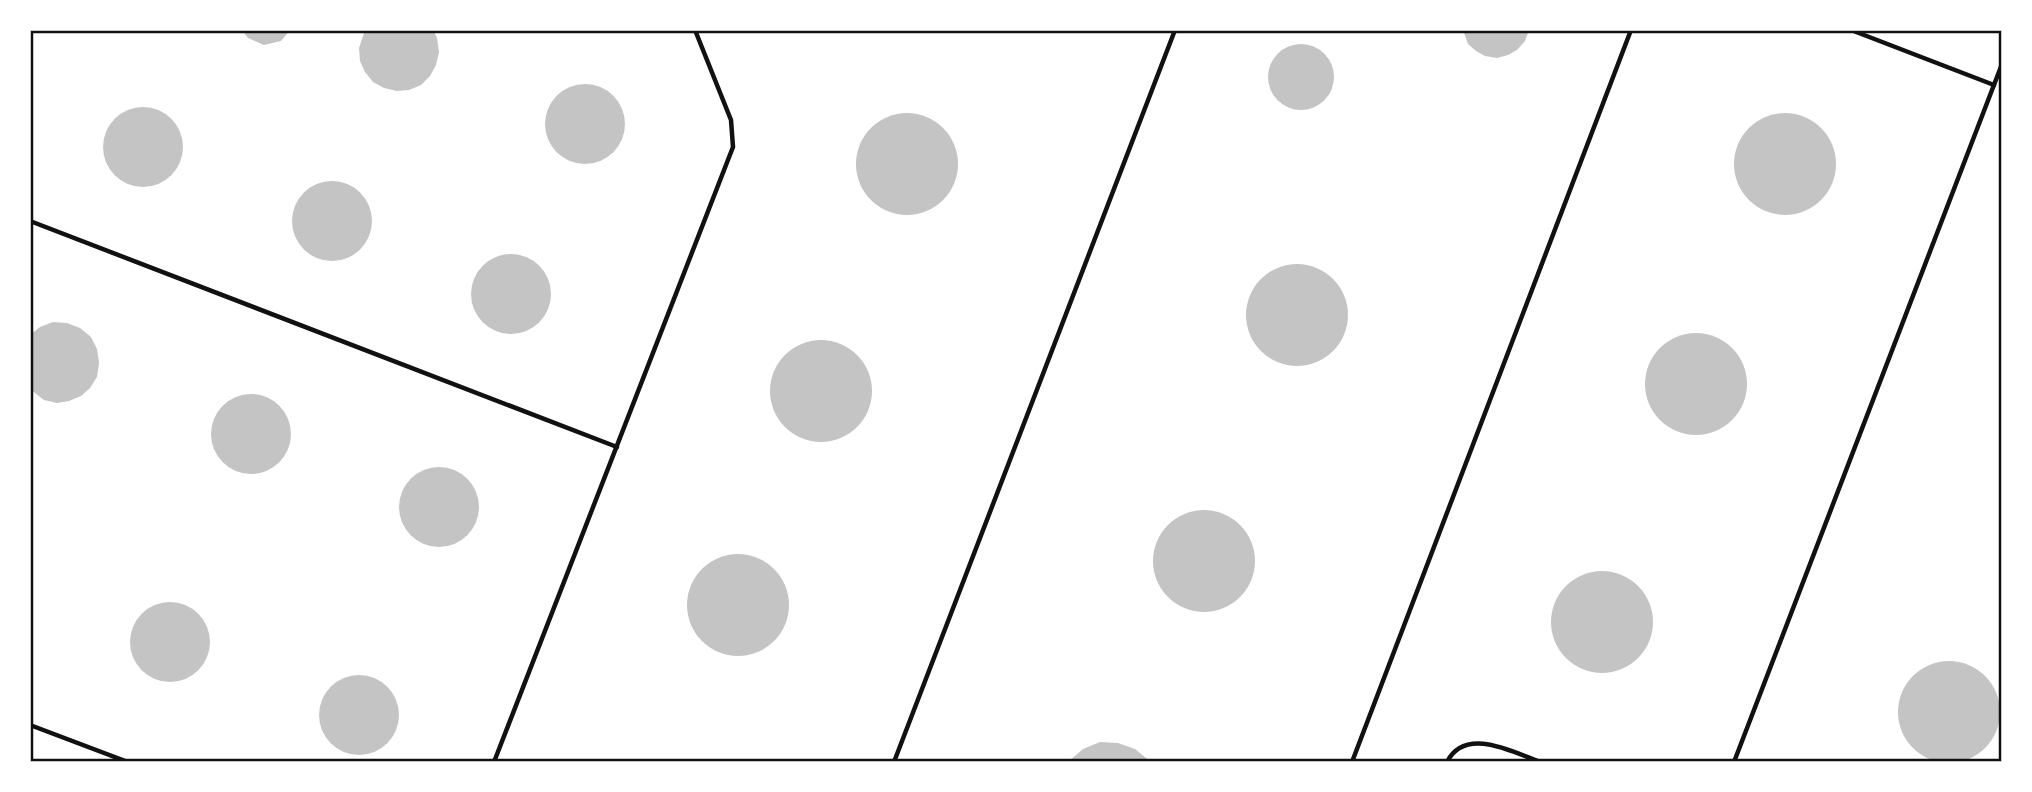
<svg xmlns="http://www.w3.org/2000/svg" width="2032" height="792" viewBox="0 0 2032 792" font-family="Literata,serif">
  <rect width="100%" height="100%" fill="#fff"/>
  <!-- building -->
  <g fill="#c4c4c4">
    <path d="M242 30H290L281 41 264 45 248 38Z"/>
    <path d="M365 30H433L437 38 439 52 436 65 430 76 421 85 409 90 397 91 384 88 373 82 365 72 360 61 359 48Z"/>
    <path d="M1463 30H1529L1525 41 1517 50 1508 55 1497 58 1485 56 1476 51 1468 44Z"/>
    <circle cx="1301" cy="77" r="33"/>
    <circle cx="585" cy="124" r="40"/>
    <circle cx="143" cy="147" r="40"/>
    <circle cx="1785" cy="164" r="51"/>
    <circle cx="907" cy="164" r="51"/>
    <circle cx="332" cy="221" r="40"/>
    <circle cx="511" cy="294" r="40"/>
    <circle cx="1297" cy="315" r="51"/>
    <path d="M53 322 67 323 80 328 91 337 97 349 99 363 97 377 90 388 81 396 69 401 57 403 44 400 30 389V335L40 327Z"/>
    <circle cx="1696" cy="384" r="51"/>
    <circle cx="821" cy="391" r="51"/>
    <circle cx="251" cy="434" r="40"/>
    <circle cx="439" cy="507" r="40"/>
    <circle cx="1204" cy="561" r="51"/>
    <circle cx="738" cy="605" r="51"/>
    <circle cx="1602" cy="622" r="51"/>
    <circle cx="170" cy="642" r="40"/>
    <circle cx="1949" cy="712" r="51"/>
    <circle cx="359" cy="715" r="40"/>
    <path d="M1100 742 1118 743 1135 749 1151 762H1068L1083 749Z"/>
  </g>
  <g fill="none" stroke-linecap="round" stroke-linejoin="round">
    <!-- service -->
    <g stroke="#111" stroke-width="4.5">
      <path d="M1851 30 1994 85"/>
      <path d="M30 221 617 447"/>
      <path d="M30 725 128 762"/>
      <path d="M494 762 733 147 731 120 695 30"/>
      <path d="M894 762 1175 30"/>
      <path d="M1352 762 1631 30"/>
      <path d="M1447 762C1465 726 1513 752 1540 762"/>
      <path d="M1734 762 2002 64"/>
    </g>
  </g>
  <!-- border -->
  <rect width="2032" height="792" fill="none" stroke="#ffffff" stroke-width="63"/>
  <rect x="32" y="32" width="1968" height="728" fill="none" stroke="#111" stroke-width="2.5"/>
</svg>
